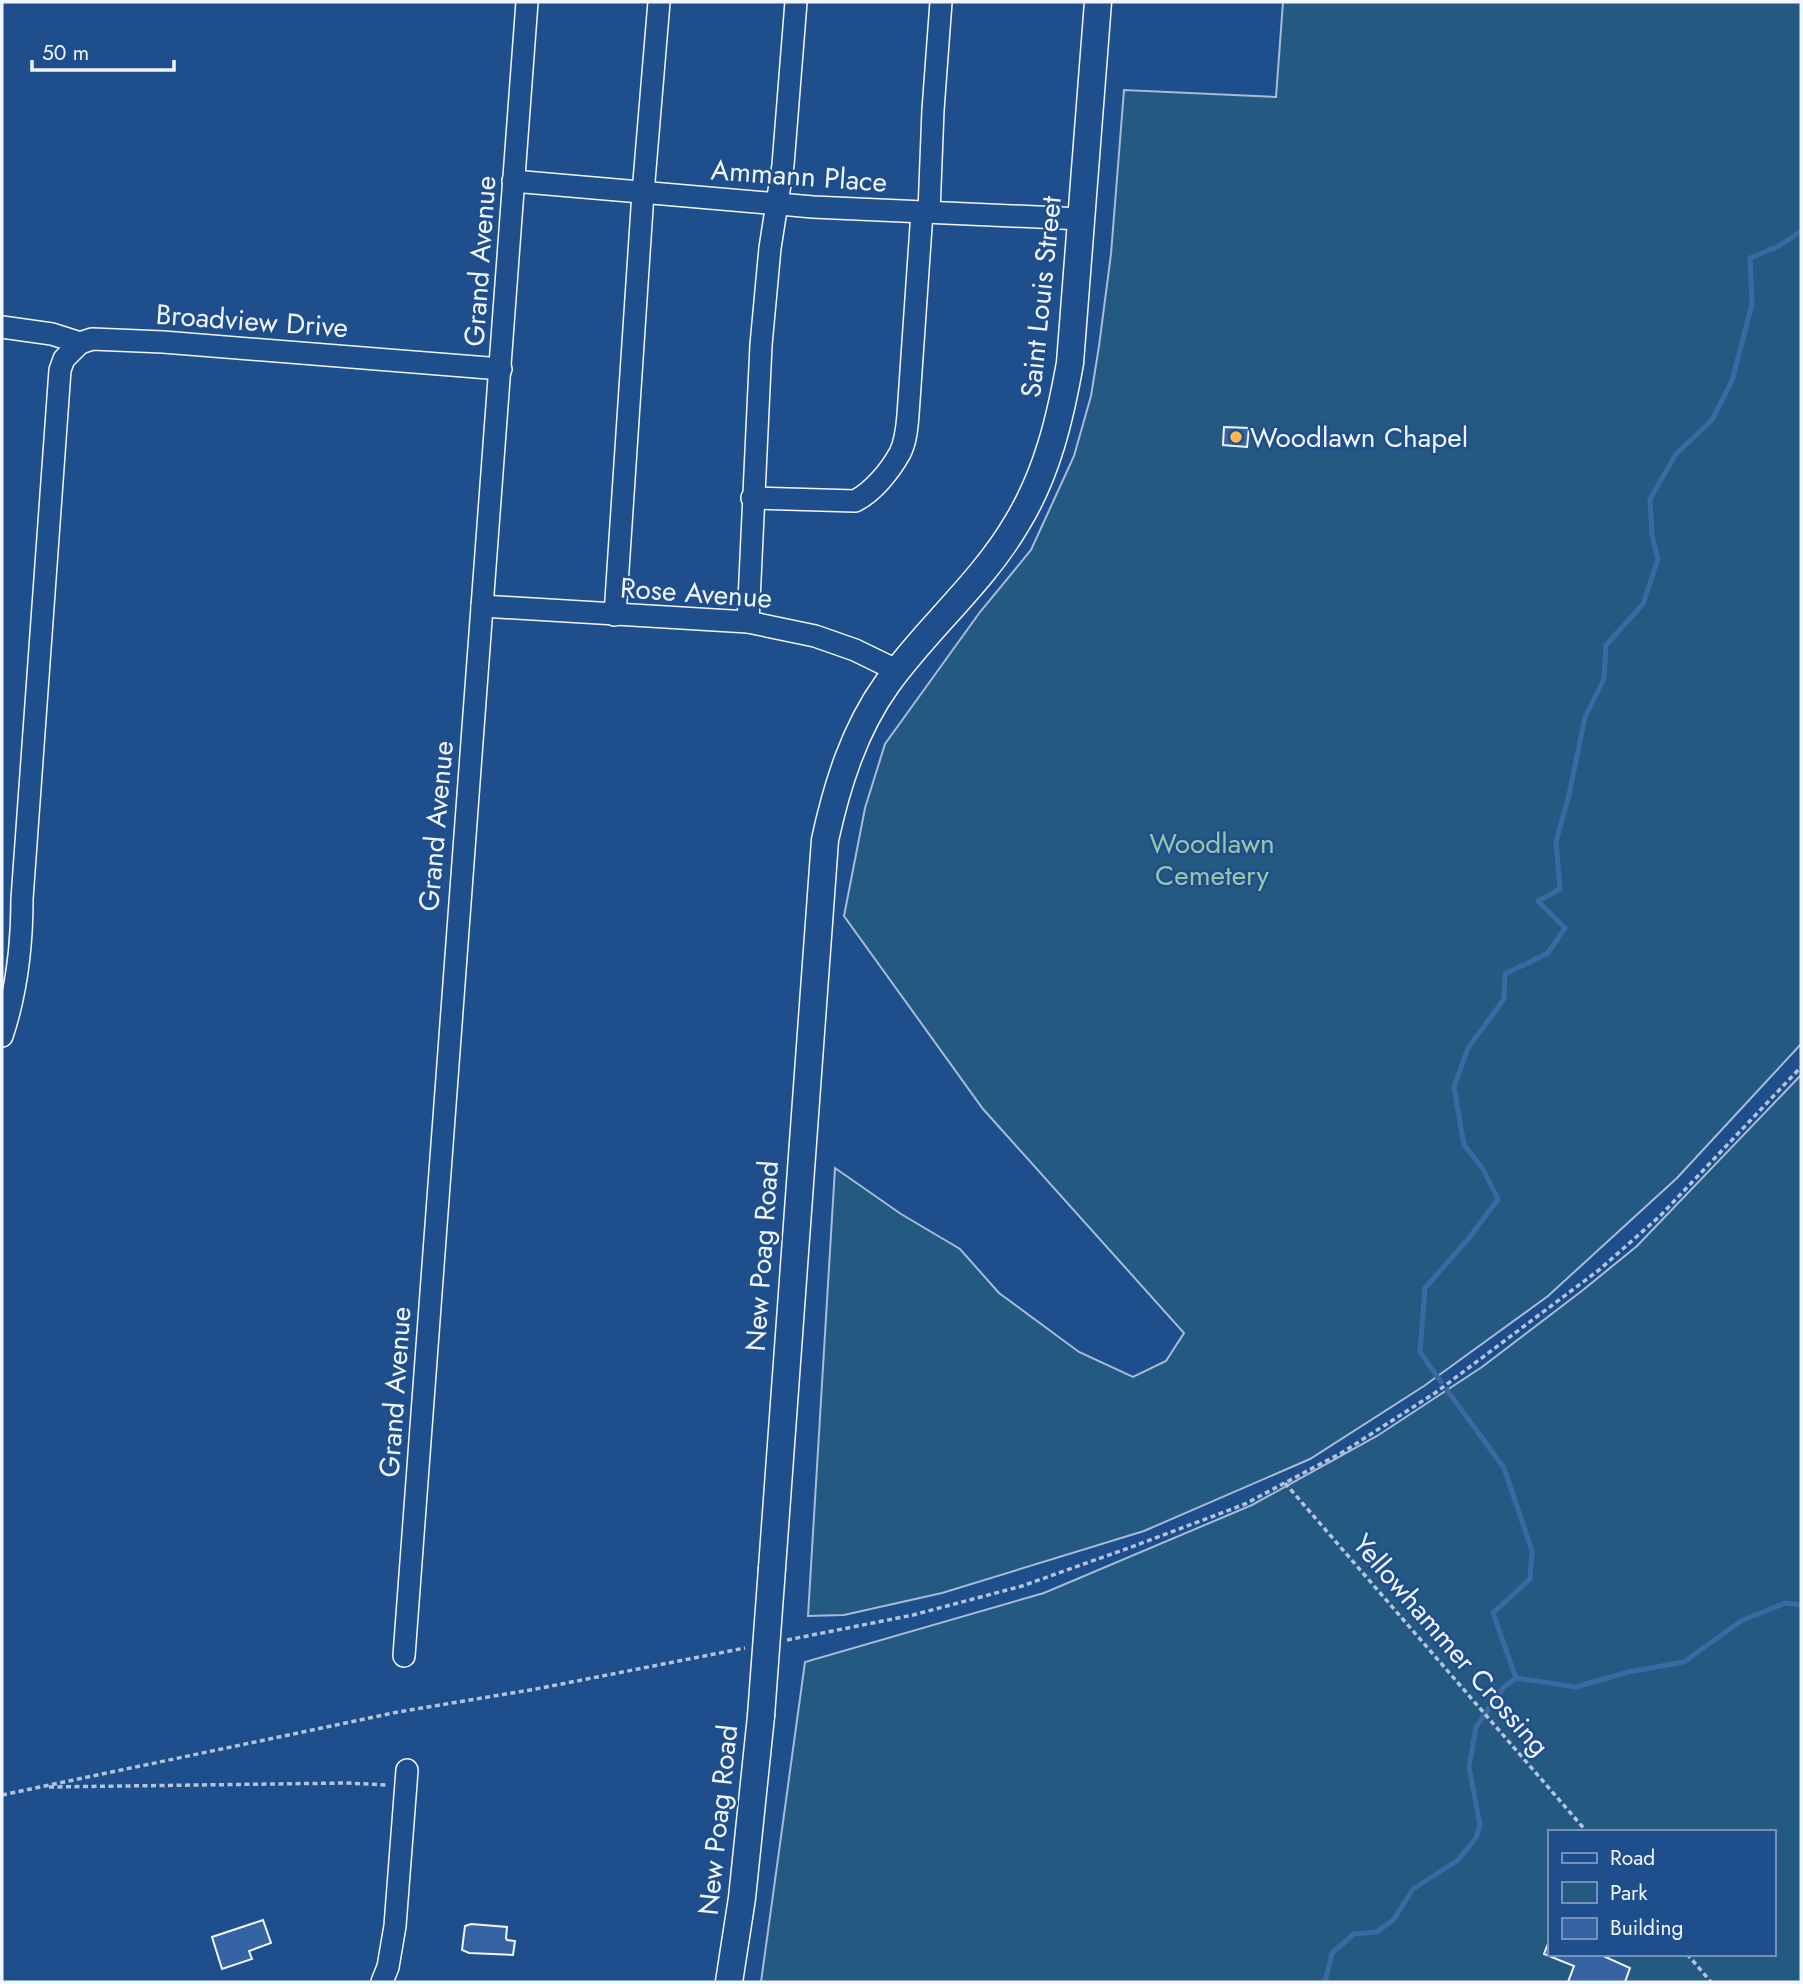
<svg xmlns="http://www.w3.org/2000/svg" width="1803" height="1984" viewBox="0 0 1803 1984" font-family="Jost,sans-serif">
  <rect width="100%" height="100%" fill="#1f4e8c"/>
  <!-- green -->
  <g fill="#245a82" stroke="#a8bbd7" stroke-width="2" fill-rule="evenodd">
    <path d="M1283 2H1801V1044L1677 1178 1548 1296 1424 1386 1310 1459 1144 1531 942 1593 844 1615 808 1616 835 1168 901 1214 960 1249 999 1293 1079 1352 1133 1377 1166 1361 1184 1333 983 1109 844 916 865 808 885 744 980 612 1031 550 1074 456 1091 396 1099 346 1111 254 1124 90 1276 97Z"/>
    <path d="M1801 1075V1982H761L805 1662 1044 1593 1252 1505 1377 1436 1482 1367 1583 1290 1637 1246ZM1549 1832H1773V1954H1549Z"/>
  </g>
  <g fill="none" stroke-linecap="round" stroke-linejoin="round">
    <!-- stream -->
    <g stroke="#3b69a3" stroke-width="5">
      <path d="M1441 1382 1420 1352 1425 1288 1469 1238 1498 1199 1483 1169 1464 1145 1454 1087 1468 1048 1504 999 1505 974 1548 953 1565 928 1538 901 1560 889 1556 842 1569 795 1585 717 1604 679 1606 645 1643 604 1658 559 1652 535 1650 499 1676 454 1712 420 1732 381 1752 304 1750 258 1779 246 1801 231"/>
      <path d="M1447 1390 1504 1468 1532 1551 1530 1579 1493 1613 1516 1678"/>
      <path d="M1325 1982 1332 1953 1354 1934 1377 1932 1394 1919 1413 1889 1457 1861 1476 1838 1480 1825 1469 1767 1476 1727 1504 1687 1516 1678 1576 1687 1628 1672 1684 1662 1741 1621 1785 1603 1801 1605"/>
    </g>
  </g>
  <!-- building -->
  <g fill="#3563a3" stroke="#f2f6ff" stroke-width="2">
    <path d="M1224 427 1249 428 1247 447 1223 445Z"/>
    <path d="M263 1920 271 1943 249 1951 252 1959 222 1969 212 1937Z"/>
    <path d="M471 1924 507 1927 506 1938 507 1940 515 1941 513 1955 469 1953 462 1950 465 1926Z"/>
    <path d="M1549 1941V1954H1599L1630 1968 1625 1982H1568L1574 1966 1544 1954Z"/>
  </g>
  <g fill="none" stroke-linecap="round" stroke-linejoin="round">
    <!-- minor casing -->
    <g stroke="#f2f6ff" stroke-width="24">
      <g id="minor">
        <path d="M513 181 813 207 1082 219"/>
        <path d="M929 212 933 110 941 2"/>
        <path d="M2 327 52 334 80 343 92 339 163 342 501 369"/>
        <path d="M752 498 855 501C873 492 890 471 900 453 906 441 907 427 908 415L922 212"/>
        <path d="M482 606 748 622 815 636 855 650 898 671"/>
        <path d="M615 615 643 193 659 2"/>
        <path d="M748 622 761 345 770 248 783 165 796 2"/>
        <path d="M2 1036C17 991 22 946 22 899L60 370 64 359 80 343"/>
        <path d="M404 1656C443 1104 486 553 527 2"/>
        <path d="M382 1982 388 1967 395 1926 407 1770"/>
      </g>
    </g>
    <!-- major casing -->
    <g stroke="#f2f6ff" stroke-width="29">
      <g id="major">
        <path d="M772 1568 825 840C837 785 854 730 887 684 927 628 982 583 1017 523 1047 474 1060 419 1070 363L1098 2"/>
        <path d="M729 1982 742 1898 761 1716"/>
      </g>
    </g>
    <!-- path -->
    <g stroke="#b3c4dc" stroke-width="3.5" stroke-dasharray="5 3.5" stroke-linecap="butt">
      <path d="M1285 1483 1587 1832"/>
      <path d="M787 1640 913 1615 1022 1586 1137 1545 1245 1504 1343 1452 1435 1393 1599 1270 1660 1216 1801 1067"/>
      <path d="M49 1787 346 1783 388 1785"/>
      <path d="M2 1795 398 1712 536 1689 745 1648"/>
      <path d="M1687 1954 1711 1982"/>
    </g>
    <!-- minor -->
    <use href="#minor" stroke="#1f4e8c" stroke-width="21"/>
    <!-- major -->
    <use href="#major" stroke="#1f4e8c" stroke-width="26"/>
    <!-- major-bridge casing -->
    <g stroke="#f2f6ff" stroke-width="29" stroke-linecap="butt">
      <path id="major-bridge" d="M761 1716 772 1568"/>
    </g>
    <!-- major-bridge -->
    <use href="#major-bridge" stroke="#1f4e8c" stroke-width="26"/>
  </g>
  <!-- markers -->
  <circle fill="#ffb74d" stroke="#1f4e8c" stroke-width="2.5" cx="1236" cy="437" r="7"/>
  <g text-anchor="middle" dominant-baseline="central" stroke-width="5" stroke-linejoin="round" paint-order="stroke">
    <!-- street labels -->
    <g font-size="28" fill="#f2f6ff" stroke="#1f4e8c">
      <text transform="translate(799 176) rotate(4)">Ammann Place</text>
      <text transform="translate(480 261) rotate(-86)">Grand Avenue</text>
      <text transform="translate(1041 297) rotate(-84)">Saint Louis Street</text>
      <text transform="translate(252 321) rotate(4)">Broadview Drive</text>
      <text transform="translate(696 593) rotate(4)">Rose Avenue</text>
      <text transform="translate(436 826) rotate(-85)">Grand Avenue</text>
      <text transform="translate(762 1256) rotate(-86)">New Poag Road</text>
      <text transform="translate(395 1392) rotate(-86)">Grand Avenue</text>
      <text transform="translate(1451 1645) rotate(49)">Yellowhammer Crossing</text>
      <text transform="translate(718 1820) rotate(-84)">New Poag Road</text>
    </g>
    <!-- poi labels -->
    <g font-size="28" fill="#f2f6ff" stroke="#1f4e8c" text-anchor="start">
      <text x="1250" y="437">Woodlawn Chapel</text>
    </g>
    <!-- park labels -->
    <g font-size="28" fill="#97c8a6" stroke="#1f4e8c">
      <text x="1212" y="843">Woodlawn<tspan x="1212" dy="32">Cemetery</tspan></text>
    </g>
  </g>
  <!-- border -->
  <rect width="1803" height="1984" fill="none" stroke="#f2f6ff" stroke-width="7"/>
  <!-- legend -->
  <rect x="1548" y="1830" width="228" height="126" fill="#1f4e8c" stroke="#7391ba" stroke-width="2"/>
  <rect x="1562" y="1853" width="35" height="10" fill="#1f4e8c" stroke="#7391ba" stroke-width="2"/>
  <text x="1610" y="1865" font-size="21" fill="#f2f6ff">Road</text>
  <rect x="1562" y="1882" width="35" height="21" fill="#245a82" stroke="#7391ba" stroke-width="2"/>
  <text x="1610" y="1900" font-size="21" fill="#f2f6ff">Park</text>
  <rect x="1562" y="1918" width="35" height="21" fill="#3563a3" stroke="#7391ba" stroke-width="2"/>
  <text x="1610" y="1935" font-size="21" fill="#f2f6ff">Building</text>
  <!-- scale -->
  <path d="M32 60v10h142v-10" fill="none" stroke="#f2f6ff" stroke-width="3.5"/>
  <text x="42" y="60" font-size="21" fill="#f2f6ff" stroke="#1f4e8c" stroke-width="5" paint-order="stroke">50 m</text>
</svg>
